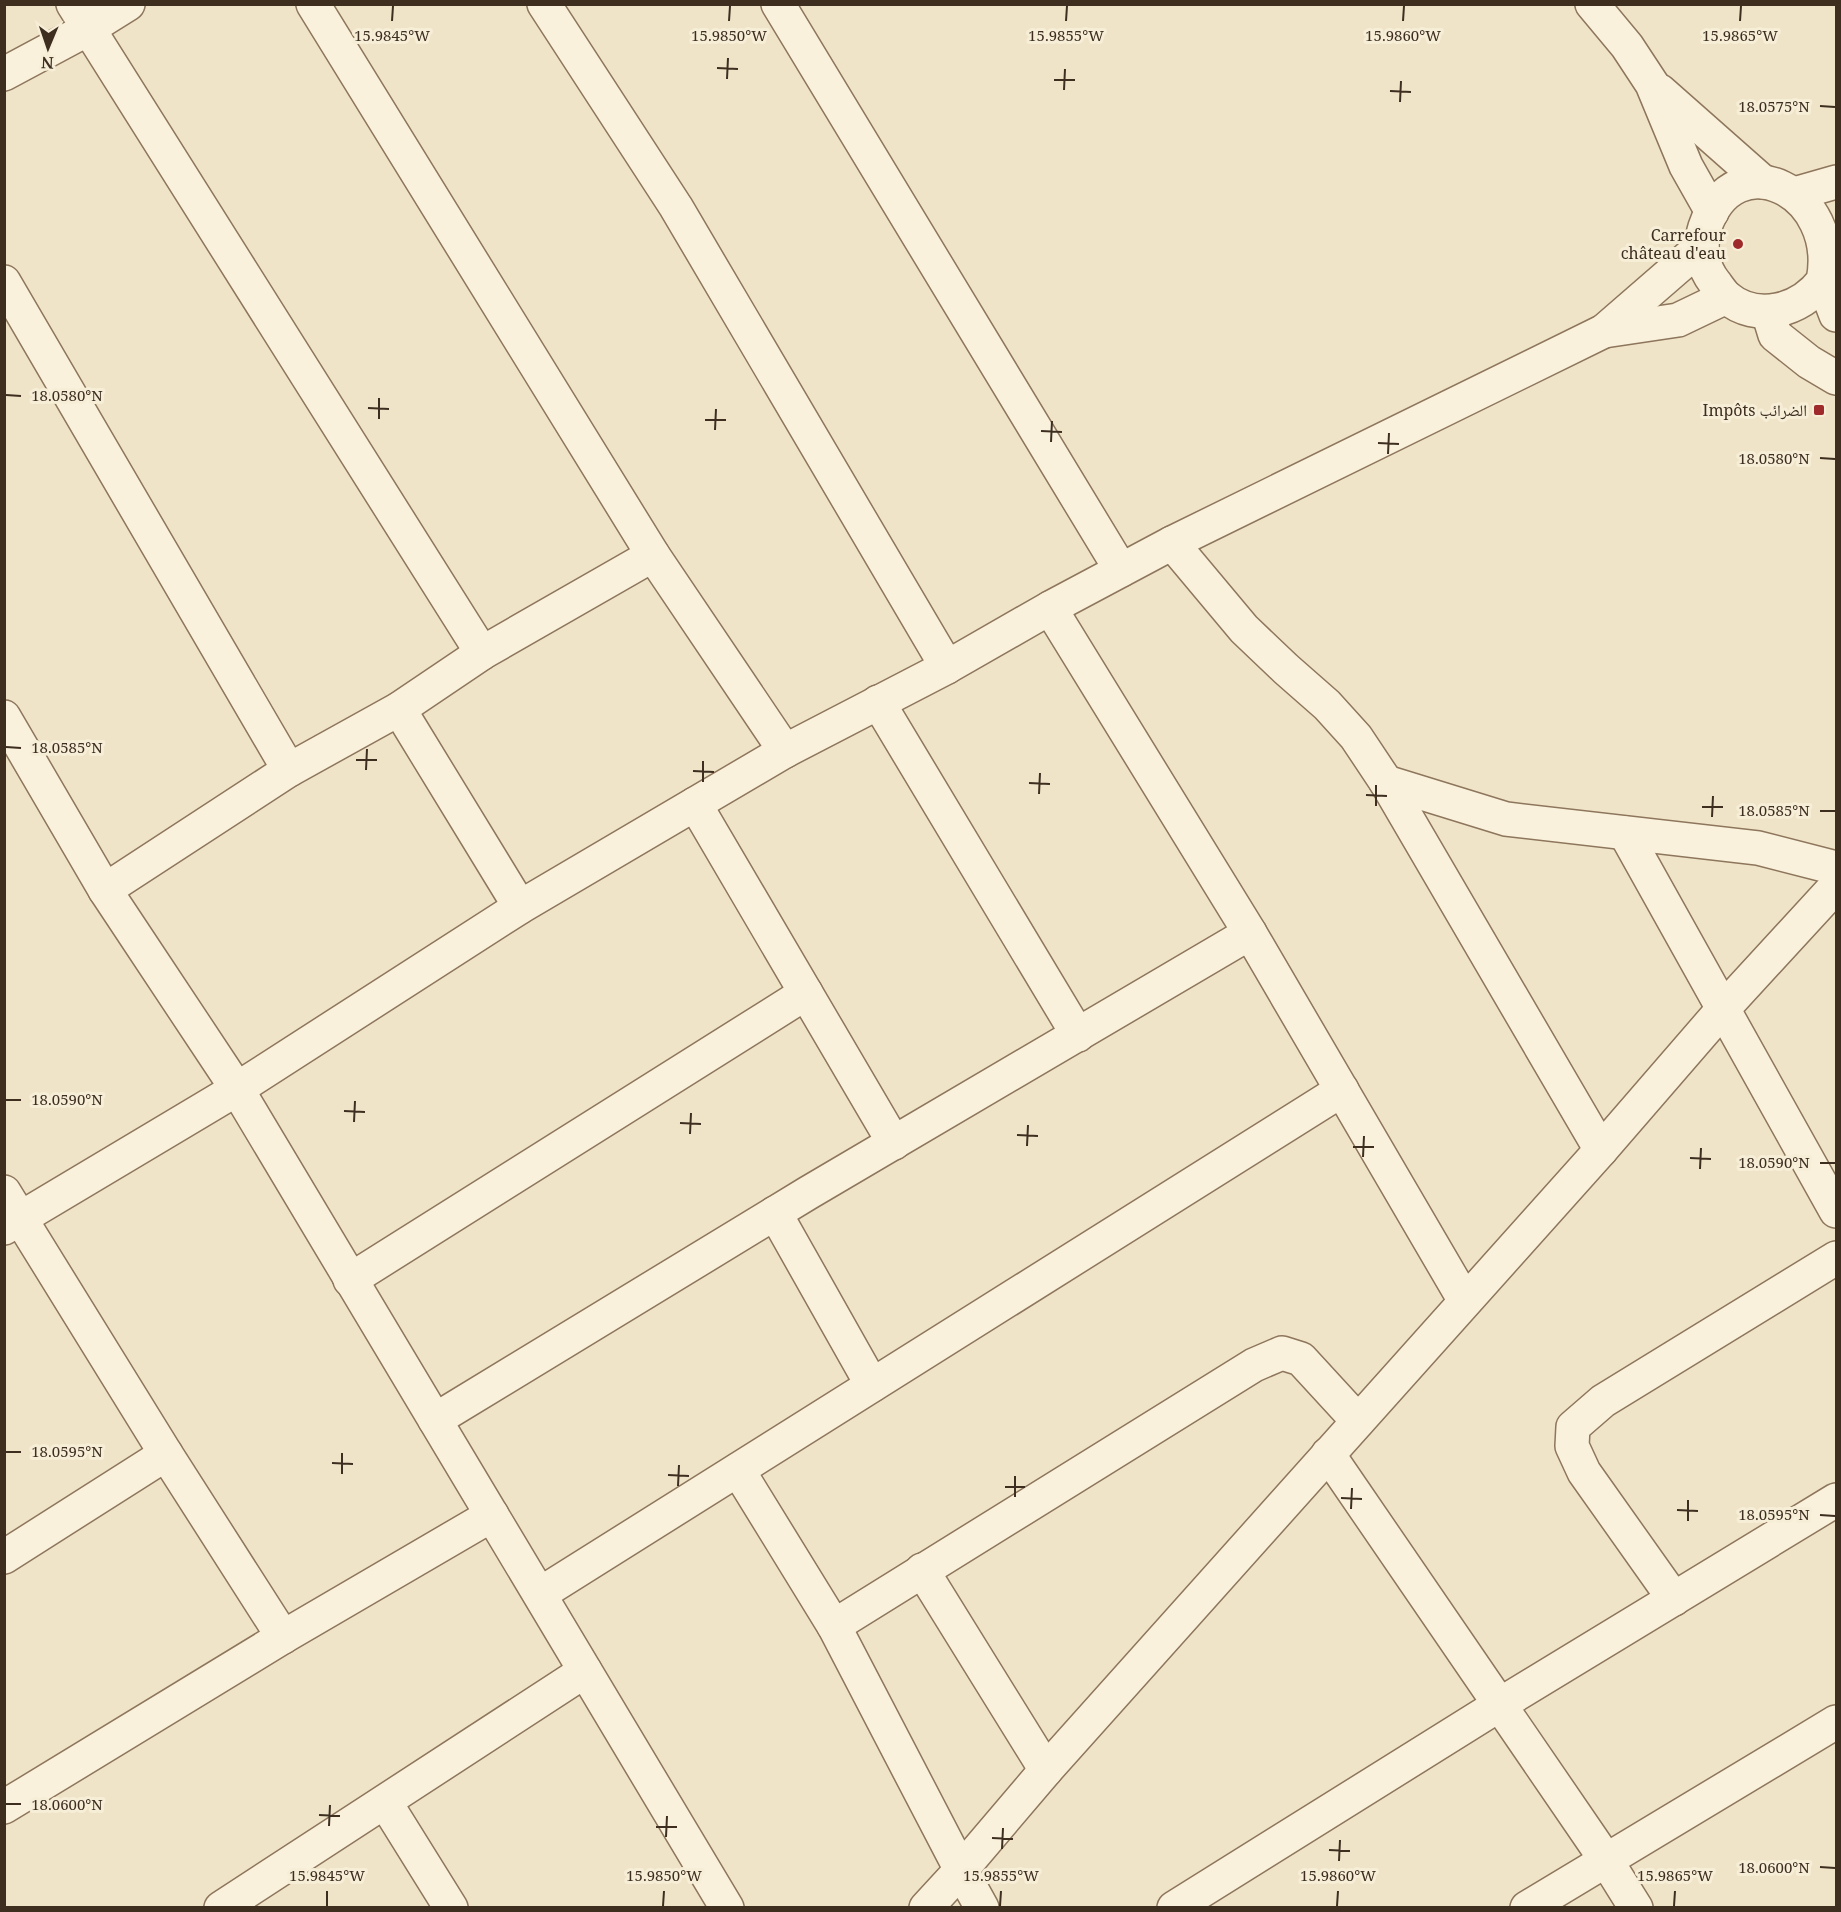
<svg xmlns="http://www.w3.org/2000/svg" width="1841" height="1912" viewBox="0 0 1841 1912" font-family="'Noto Serif','Noto Naskh Arabic',serif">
  <rect width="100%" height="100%" fill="#f0e4c8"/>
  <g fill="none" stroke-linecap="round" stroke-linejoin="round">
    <!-- minor casing -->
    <g stroke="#8d765c" stroke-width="36">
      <g id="minor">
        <path d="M73 4 482 653"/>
        <path d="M313 4 653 555 785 751"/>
        <path d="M544 4 676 207 947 667"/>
        <path d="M778 4 1121 570"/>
        <path d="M1592 4 1627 46 1652 84 1686 166 1712 212"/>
        <path d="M4 74 88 29 128 4"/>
        <path d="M1660 91 1763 182"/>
        <path d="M1801 192 1836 182"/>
        <path d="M1823 281C1800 311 1757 323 1726 297 1722 293 1718 287 1715 283 1702 267 1699 246 1705 227 1735 139 1841 192 1823 281L1836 315"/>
        <path d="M4 282 289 770"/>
        <path d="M1768 312 1775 335 1809 362 1836 378"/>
        <path d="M1604 331 1678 320 1726 297"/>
        <path d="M1172 543 1244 629 1286 669 1327 705 1356 737 1386 782 1601 1150"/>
        <path d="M1050 608 1250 933 1465 1301"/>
        <path d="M878 702 1078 1035"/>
        <path d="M399 709 520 907"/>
        <path d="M4 717 105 890 237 1089 727 1908"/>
        <path d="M1386 782 1506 819 1758 848 1836 868"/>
        <path d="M695 804 894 1143"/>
        <path d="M1625 833 1836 1211"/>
        <path d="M105 890 289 770 399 709 482 653 653 555"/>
        <path d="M4 1192 166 1454 283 1637"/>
        <path d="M775 1213 872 1385"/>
        <path d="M4 1228 237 1089 520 907 785 751 947 667 1050 608 1172 543 1604 331 1702 246"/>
        <path d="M350 1280 806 993"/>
        <path d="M435 1420 808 1193 1250 933"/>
        <path d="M1328 1454 1606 1860 1636 1908"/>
        <path d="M738 1470 834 1626 961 1870 982 1908"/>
        <path d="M4 1557 166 1454"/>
        <path d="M922 1570 1046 1770"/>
        <path d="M540 1594 1342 1090"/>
        <path d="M1674 1599 1584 1472 1572 1446 1573 1427 1603 1401 1836 1258"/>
        <path d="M834 1626 1254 1365 1282 1353 1301 1359 1358 1421"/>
        <path d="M385 1802 451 1908"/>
        <path d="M4 1807 283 1637 492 1515"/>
        <path d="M221 1908 585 1671"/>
        <path d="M926 1908 961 1870 1046 1770 1601 1150 1723 1009 1836 886"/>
        <path d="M1174 1908 1499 1705 1836 1500"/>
        <path d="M1527 1908 1836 1722"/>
      </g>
    </g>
    <!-- minor -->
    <use href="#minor" stroke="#faf1dc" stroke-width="33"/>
  </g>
  <!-- ticks -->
  <path fill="none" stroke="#3d2e20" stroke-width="2" d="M392 21 393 6M729 21 730 6M1066 21 1067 6M1403 21 1404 6M1740 21 1741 6M717 68 738 69M727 79 728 58M1054 80H1075M1064 90 1065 69M1390 91 1411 92M1400 102 1401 81M1820 106 1835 107M6 395 21 396M368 408 389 409M379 419V398M705 420H726M715 430 716 409M1041 431 1062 432M1051 442 1052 421M1378 443 1399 444M1388 454 1389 433M1820 458 1835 459M6 747 21 748M356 760H377M366 770 367 749M693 771 714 772M703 782V761M1029 783 1050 784M1039 794 1040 773M1366 795 1387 796M1376 806V785M1702 807H1723M1820 811H1835M1712 817 1713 796M6 1100H21M344 1111 365 1112M354 1122 355 1101M680 1123 701 1124M690 1134 691 1113M1017 1135 1038 1136M1027 1146 1028 1125M1353 1147H1374M1363 1157 1364 1136M1690 1158 1711 1159M1820 1163H1835M1700 1169 1701 1148M6 1452H21M332 1463 353 1464M342 1474V1453M668 1475 689 1476M678 1486 679 1465M1005 1487H1025M1015 1497V1476M1341 1498 1362 1499M1351 1509 1352 1488M1677 1510 1698 1511M1820 1515 1835 1516M1688 1521V1500M6 1804H21M319 1815 340 1816M329 1826 330 1805M656 1827H677M666 1837 667 1816M992 1838 1013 1839M1002 1849 1003 1828M1329 1850 1350 1851M1339 1861 1340 1840M1820 1867 1835 1868M327 1906V1891M663 1906 664 1891M1000 1906 1001 1891M1337 1906 1338 1891M1674 1906 1675 1891"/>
  <!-- markers -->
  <g fill="#9e2a2b" stroke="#f7eed8" stroke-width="2">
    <circle cx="1738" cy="244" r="6"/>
    <rect x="1813" y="404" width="12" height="12" rx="3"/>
  </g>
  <g text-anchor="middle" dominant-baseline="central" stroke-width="6" stroke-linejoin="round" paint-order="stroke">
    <!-- poi labels -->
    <g font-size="16" fill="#3d2e20" stroke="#f7eed8" text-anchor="end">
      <text x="1726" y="235">Carrefour<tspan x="1726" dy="18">château d'eau</tspan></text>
      <text x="1807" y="410">Impôts الضرائب</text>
    </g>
  </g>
  <g font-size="15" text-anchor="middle" fill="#3d2e20" stroke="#f7eed8" stroke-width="6" stroke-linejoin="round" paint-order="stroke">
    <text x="392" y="41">15.9845°W</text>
    <text x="729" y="41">15.9850°W</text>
    <text x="1066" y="41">15.9855°W</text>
    <text x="1403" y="41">15.9860°W</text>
    <text x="1740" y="41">15.9865°W</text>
    <text x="1774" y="112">18.0575°N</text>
    <text x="67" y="401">18.0580°N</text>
    <text x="1774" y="464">18.0580°N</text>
    <text x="67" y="753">18.0585°N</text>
    <text x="1774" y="816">18.0585°N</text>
    <text x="67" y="1105">18.0590°N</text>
    <text x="1774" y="1168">18.0590°N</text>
    <text x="67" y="1457">18.0595°N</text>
    <text x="1774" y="1520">18.0595°N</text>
    <text x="67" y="1810">18.0600°N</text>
    <text x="1774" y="1873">18.0600°N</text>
    <text x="327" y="1881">15.9845°W</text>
    <text x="664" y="1881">15.9850°W</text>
    <text x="1001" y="1881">15.9855°W</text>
    <text x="1338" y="1881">15.9860°W</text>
    <text x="1675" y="1881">15.9865°W</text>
  </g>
  <!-- border -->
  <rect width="1841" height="1912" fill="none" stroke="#3d2e20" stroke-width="12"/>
  <!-- north arrow -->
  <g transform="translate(48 48) rotate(182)" stroke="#f7eed8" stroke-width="4.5" paint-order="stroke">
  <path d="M0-4.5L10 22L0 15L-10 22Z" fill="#3d2e20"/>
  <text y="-9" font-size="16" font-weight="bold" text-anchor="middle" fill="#3d2e20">N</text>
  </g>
</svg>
